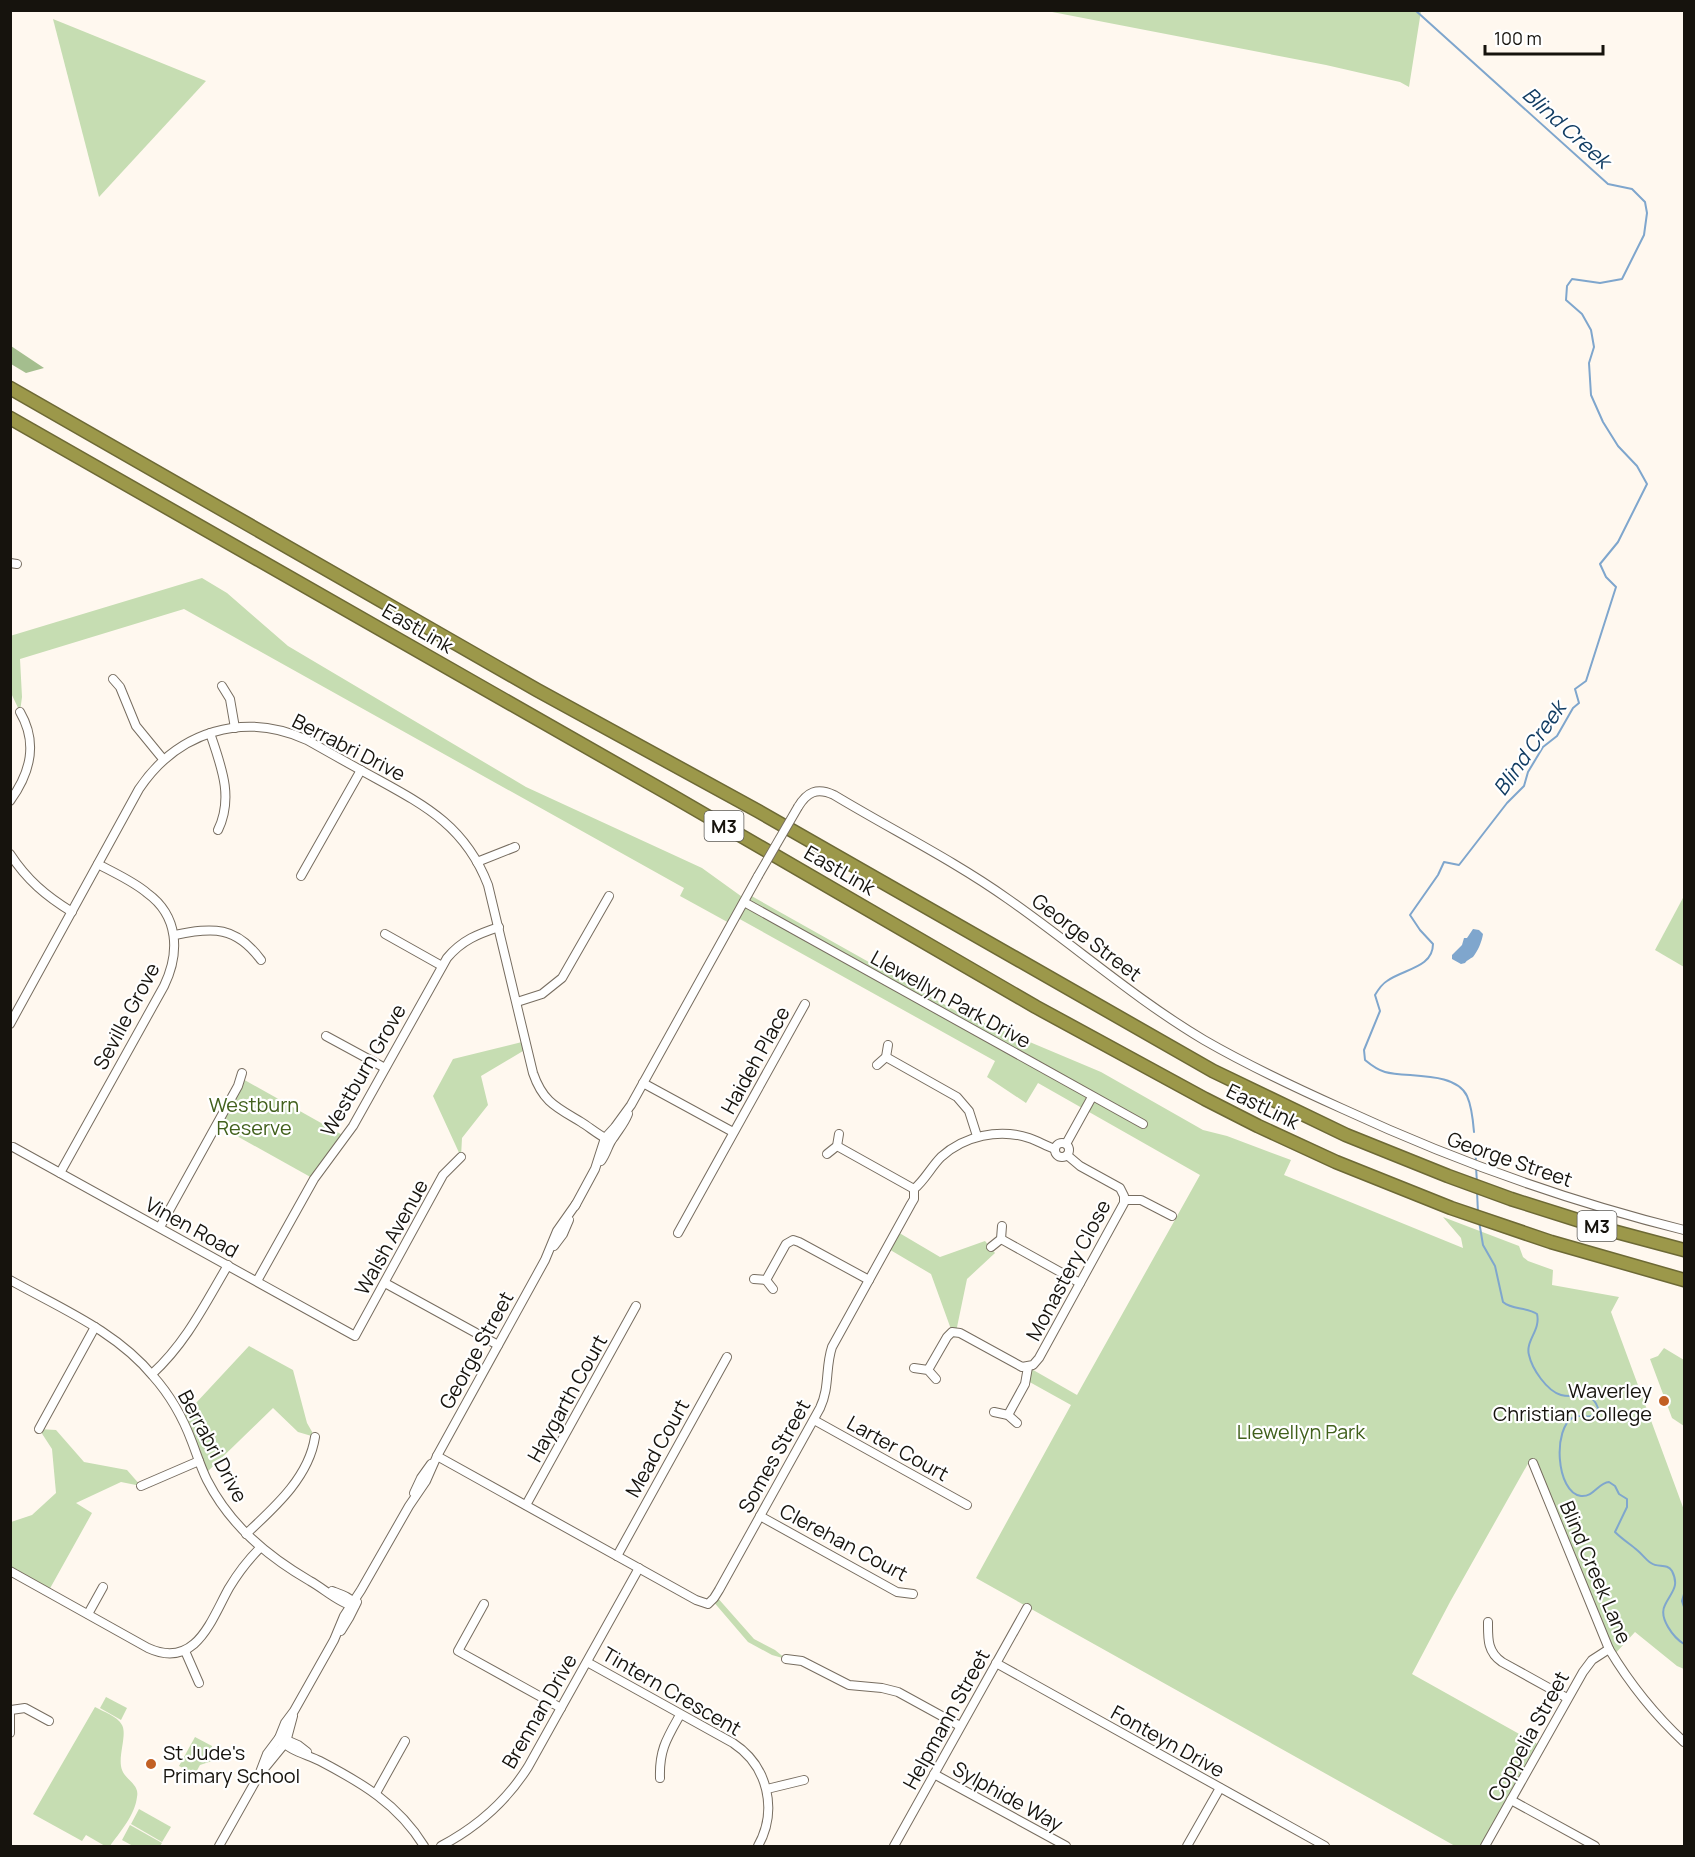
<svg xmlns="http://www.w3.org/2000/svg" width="1695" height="1857" viewBox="0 0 1695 1857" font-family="Manrope,sans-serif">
  <rect width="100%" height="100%" fill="#fff8ef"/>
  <!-- green -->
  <g fill="#c6ddb2">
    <path d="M1047 11 1421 10V11L1409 87 1400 82 1326 65Z"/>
    <path d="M53 19 206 81 99 197Z"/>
    <path d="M202 578 227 593 288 646 526 787 702 868 745 899 748 894 956 1011 1101 1072 1203 1130 1227 1136 1291 1160 1284 1175 1463 1248 1461 1238 1443 1217 1519 1246 1523 1257 1528 1261 1553 1270 1552 1285 1619 1297 1611 1312 1684 1510V1669L1677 1666 1635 1632 1613 1656 1533 1463 1530 1460 1450 1602 1412 1674 1541 1746 1485 1846H1455L976 1578 1071 1405 1026 1380 1028 1367 1077 1395 1200 1175 1038 1083 1026 1103 987 1077 995 1061 736 917 731 924 680 896 684 888 184 609 20 659 22 697 20 712 11 693 10 636Z"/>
    <path d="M1684 896V967L1655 950Z"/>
    <path d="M526 1041 528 1048 481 1076 488 1105 462 1138 461 1157 433 1096 453 1059Z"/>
    <path d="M241 1078 346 1137 314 1179 217 1125Z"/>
    <path d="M896 1231 940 1257 985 1241 995 1253 967 1279 956 1332H952L931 1274 887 1248Z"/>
    <path d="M249 1346 293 1370 307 1423 315 1437 298 1432 273 1408 205 1474 182 1418Z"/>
    <path d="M1664 1348 1684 1360V1426L1672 1418 1650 1359 1658 1356Z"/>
    <path d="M39 1429 56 1430 84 1462 127 1470 141 1486 121 1482 76 1503 92 1513 48 1592 11 1571V1522L32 1515 56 1493 52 1449Z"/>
    <path d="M716 1596 754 1639 775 1650 786 1659 772 1655 748 1642 712 1600Z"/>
    <path d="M106 1697 127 1708 121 1720 100 1708Z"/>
    <path d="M95 1707C104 1712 117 1716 122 1725 127 1734 119 1753 121 1766 123 1780 140 1783 137 1797 135 1815 120 1832 110 1846H105L86 1835 82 1841 33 1814Z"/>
    <path d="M195 1737 212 1746V1761L200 1765 195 1774 179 1766Z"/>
    <path d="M139 1809 171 1827 162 1842 131 1824Z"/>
    <path d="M130 1825 162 1843 160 1846H133L122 1840Z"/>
  </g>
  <!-- forest -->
  <path fill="#a4be8e" d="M10 346H11L44 368 26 373 11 364Z"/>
  <!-- water -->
  <path fill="#7fa6cd" d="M1473 929 1479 930 1483 934C1482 941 1478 951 1473 957 1470 959 1467 960 1465 963L1461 964 1452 959V955L1462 945 1464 938H1467Z"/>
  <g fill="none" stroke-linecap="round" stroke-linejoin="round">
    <!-- stream -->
    <g stroke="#7fa6cd" stroke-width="2">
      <path d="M1415 10 1608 184 1632 189 1645 202 1647 213 1644 235 1622 279 1600 283 1572 279 1567 286 1566 300 1582 314 1591 330 1594 347 1589 363 1591 395 1603 422 1618 446 1637 466 1647 484 1618 542 1600 564 1606 577 1616 587 1586 681 1575 689 1579 703 1573 708 1557 736 1543 747 1528 772 1524 786 1507 803 1459 865 1444 862 1438 875 1410 915 1420 930 1433 944C1433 968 1403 969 1387 981 1382 984 1378 990 1375 995L1380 1011 1364 1050 1365 1060C1371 1065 1378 1070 1385 1072 1407 1078 1455 1071 1467 1096 1472 1107 1473 1120 1474 1132"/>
      <path d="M1475 1144 1476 1162"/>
      <path d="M1476 1167 1477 1183"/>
      <path d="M1477 1191 1478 1213"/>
      <path d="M1479 1221 1483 1245 1495 1266 1503 1302C1512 1310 1526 1307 1537 1314 1541 1330 1525 1341 1529 1355 1532 1369 1547 1391 1561 1395 1576 1399 1591 1388 1598 1408L1597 1412 1592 1416C1586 1418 1580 1414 1574 1417 1552 1427 1556 1493 1581 1496 1594 1497 1598 1483 1609 1482L1615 1486 1619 1494 1627 1499V1507L1615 1532C1622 1539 1630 1544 1637 1550 1642 1554 1646 1560 1651 1563 1658 1568 1667 1563 1672 1571 1680 1587 1671 1592 1665 1605 1658 1618 1674 1638 1684 1644"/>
      <path d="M1684 1594 1682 1601 1684 1607"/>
    </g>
    <!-- minor casing -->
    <g stroke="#776d60" stroke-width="10">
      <g id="minor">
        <path d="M10 563 17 564"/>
        <path d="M113 679 120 687 136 726 163 759"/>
        <path d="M222 686 230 699 235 728"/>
        <path d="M210 733C221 766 234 797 218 830"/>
        <path d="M10 801C31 772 38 743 20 712"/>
        <path d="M798 807C807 792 817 787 834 795 892 830 953 860 1008 899 1074 945 1135 999 1204 1040 1249 1066 1296 1088 1343 1109 1453 1160 1567 1201 1684 1230"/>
        <path d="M10 854C27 880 46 896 72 912"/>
        <path d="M477 862 515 847"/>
        <path d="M301 876 361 770"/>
        <path d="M744 902 1143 1124"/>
        <path d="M385 934 442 966"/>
        <path d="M175 935C213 927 236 926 261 960"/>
        <path d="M517 1002 542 994 562 978 609 896"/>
        <path d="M10 1024 139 789C178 731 244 711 307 740 330 753 353 766 377 779 428 807 466 828 488 885L533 1073C543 1102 556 1107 581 1122 589 1127 596 1133 605 1138L612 1139"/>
        <path d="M326 1036 385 1068"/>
        <path d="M886 1057 957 1097 969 1111 977 1136"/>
        <path d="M877 1065 886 1057 888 1045"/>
        <path d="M643 1083 733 1132"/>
        <circle cx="1062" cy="1150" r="7"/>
        <path d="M1066 1144 1092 1097"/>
        <path d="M837 1146 914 1189"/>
        <path d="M13 1147 355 1336 443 1175 461 1157"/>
        <path d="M827 1154 837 1146 839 1134"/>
        <path d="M601 1161C607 1153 608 1144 614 1137 619 1129 624 1124 628 1114"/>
        <path d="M60 1173 164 986C180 953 179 916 147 893 133 881 114 873 98 864"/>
        <path d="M1125 1200H1141L1172 1216"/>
        <path d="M575 1206 595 1169 605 1138 615 1127 631 1105 758 876"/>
        <path d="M160 1227 238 1086 242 1073"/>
        <path d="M678 1233 805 1004"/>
        <path d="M1001 1239 1080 1283"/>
        <path d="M554 1246 563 1234 569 1220"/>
        <path d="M991 1247 1001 1239 1002 1226"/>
        <path d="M754 1279 766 1280 773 1289"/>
        <path d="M10 1280C60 1308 116 1331 153 1376 170 1395 183 1418 192 1442 197 1455 201 1468 207 1480 230 1525 267 1556 310 1581 323 1588 339 1603 353 1606"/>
        <path d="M766 1280 786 1244 793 1240 799 1242 869 1280"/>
        <path d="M257 1281 314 1179 353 1126 447 958C462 940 478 934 499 927"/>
        <path d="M385 1283 498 1345"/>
        <path d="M914 1368 928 1370 936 1379"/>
        <path d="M928 1370 947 1337 952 1332 960 1333 1022 1367 1033 1365 1039 1358 1124 1203V1196L1120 1188 1080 1166 1067 1155"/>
        <path d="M152 1374C186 1343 205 1304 228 1265"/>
        <path d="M994 1412 1008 1415 1017 1423"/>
        <path d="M1008 1415 1025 1384 1028 1367"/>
        <path d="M814 1420 967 1505"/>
        <path d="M39 1429 95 1327"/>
        <path d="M437 1456 696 1600 708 1604 714 1598 719 1590 820 1408C830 1387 825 1368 832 1347L911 1204 914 1199V1189C925 1180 931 1167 941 1157 964 1136 999 1128 1029 1138 1038 1141 1046 1146 1055 1149"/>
        <path d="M1533 1463 1609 1649C1630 1684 1655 1715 1684 1742"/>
        <path d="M141 1486 199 1461"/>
        <path d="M414 1493 421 1478 431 1464"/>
        <path d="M526 1505 636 1306"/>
        <path d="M760 1516 897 1592 913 1594"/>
        <path d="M246 1534C275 1507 309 1477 315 1437"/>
        <path d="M617 1556 727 1357"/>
        <path d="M10 1571 148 1648C196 1670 211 1620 229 1588 238 1573 248 1560 260 1548"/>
        <path d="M332 1591C340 1594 351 1597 355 1605"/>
        <path d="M484 1604 458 1651 561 1708"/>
        <path d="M88 1614 103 1587"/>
        <path d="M1488 1622C1488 1638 1487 1652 1502 1662L1567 1698"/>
        <path d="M341 1631 349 1618 357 1602"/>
        <path d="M185 1651 199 1683"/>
        <path d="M786 1659 802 1661 849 1685 882 1688 898 1692 960 1726"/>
        <path d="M587 1662 733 1743C768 1766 778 1810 758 1846"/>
        <path d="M996 1663 1325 1846"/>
        <path d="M10 1710V1733"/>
        <path d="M11 1710 25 1708 49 1721"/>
        <path d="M279 1738C289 1751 306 1754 320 1761 362 1783 398 1804 424 1846"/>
        <path d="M284 1739 298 1745 307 1752"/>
        <path d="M934 1774 1066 1846"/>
        <path d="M259 1775 267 1754 279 1738 285 1723 294 1711 334 1640 344 1616 361 1590 409 1506 426 1481 437 1456 545 1260 557 1231 576 1204"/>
        <path d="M660 1778C659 1750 667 1738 680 1715"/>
        <path d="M767 1789 804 1780"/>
        <path d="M376 1793 405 1741"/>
        <path d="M1511 1800 1595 1846"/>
        <path d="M219 1846 259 1775 286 1742 293 1716"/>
        <path d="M441 1846C477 1827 506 1802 528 1767L639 1568"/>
        <path d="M894 1846 1027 1608"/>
        <path d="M1187 1846 1220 1788"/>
        <path d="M1485 1846 1583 1672 1592 1660 1609 1649"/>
      </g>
    </g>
    <!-- highway casing -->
    <g stroke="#6d6935" stroke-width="15">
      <g id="highway">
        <path d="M10 388 537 690 758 811 1213 1071 1346 1135 1448 1176 1511 1199 1609 1230 1684 1250"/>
        <path d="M10 418 669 794 1036 1007 1205 1099 1258 1126 1336 1162 1451 1208 1551 1242 1684 1280"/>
      </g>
    </g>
    <!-- minor -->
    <use href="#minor" stroke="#fff" stroke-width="8"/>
    <!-- highway -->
    <use href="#highway" stroke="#9c984a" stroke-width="12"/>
    <!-- minor-bridge casing -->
    <g stroke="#776d60" stroke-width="10" stroke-linecap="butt">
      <path id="minor-bridge" d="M758 876 798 807"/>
    </g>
    <!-- minor-bridge -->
    <use href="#minor-bridge" stroke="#fff" stroke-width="8"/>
  </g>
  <!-- markers -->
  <g fill="#c26024" stroke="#fff" stroke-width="2">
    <circle cx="1664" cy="1401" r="6"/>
    <circle cx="151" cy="1764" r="6"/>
  </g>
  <g text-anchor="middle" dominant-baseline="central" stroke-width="4.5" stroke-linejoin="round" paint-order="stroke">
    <!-- shield labels -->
    <g fill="#fff" stroke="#5c5a56" stroke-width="1.5">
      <rect x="704.5" y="811" width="39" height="30" rx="4.5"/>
      <rect x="1577.5" y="1211" width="39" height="30" rx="4.5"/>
    </g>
    <g font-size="18" font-weight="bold" fill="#16130d">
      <text x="724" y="826">M3</text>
      <text x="1597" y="1226">M3</text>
    </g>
    <!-- street labels -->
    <g font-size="20" fill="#16130d" stroke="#fff">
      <text transform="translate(418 628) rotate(30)">EastLink</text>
      <text transform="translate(349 747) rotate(27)">Berrabri Drive</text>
      <text transform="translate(840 870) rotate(30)">EastLink</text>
      <text transform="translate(1087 937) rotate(37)">George Street</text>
      <text transform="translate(951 999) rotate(29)">Llewellyn Park Drive</text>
      <text transform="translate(126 1016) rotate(-62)">Seville Grove</text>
      <text transform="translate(755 1060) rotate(-61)">Haideh Place</text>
      <text transform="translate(363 1070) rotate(-60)">Westburn Grove</text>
      <text transform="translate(1263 1106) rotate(26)">EastLink</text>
      <text transform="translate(1510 1159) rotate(19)">George Street</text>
      <text transform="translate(192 1227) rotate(29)">Vinen Road</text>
      <text transform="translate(391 1237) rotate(-61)">Walsh Avenue</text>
      <text transform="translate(1068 1270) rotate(-62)">Monastery Close</text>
      <text transform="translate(476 1350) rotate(-61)">George Street</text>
      <text transform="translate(567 1398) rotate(-61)">Haygarth Court</text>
      <text transform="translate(213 1446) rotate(62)">Berrabri Drive</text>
      <text transform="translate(657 1448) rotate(-61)">Mead Court</text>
      <text transform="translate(898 1448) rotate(29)">Larter Court</text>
      <text transform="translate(774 1456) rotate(-61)">Somes Street</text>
      <text transform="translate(844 1542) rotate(28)">Clerehan Court</text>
      <text transform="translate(1596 1572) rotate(67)">Blind Creek Lane</text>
      <text transform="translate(672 1691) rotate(30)">Tintern Crescent</text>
      <text transform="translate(539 1711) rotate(-60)">Brennan Drive</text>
      <text transform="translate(946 1719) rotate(-61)">Helpmann Street</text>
      <text transform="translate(1528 1736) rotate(-61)">Coppelia Street</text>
      <text transform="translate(1168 1741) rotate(29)">Fonteyn Drive</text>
      <text transform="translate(1008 1796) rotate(29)">Sylphide Way</text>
    </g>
    <!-- park labels -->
    <g font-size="20" fill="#41601c" stroke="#fff">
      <text x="254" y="1104">Westburn<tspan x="254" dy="23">Reserve</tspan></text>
      <text x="1301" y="1431">Llewellyn Park</text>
    </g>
    <!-- poi labels -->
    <g font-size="20" fill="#16130d" stroke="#fff" text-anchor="end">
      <text x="1652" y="1390">Waverley<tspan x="1652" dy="23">Christian College</tspan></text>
      <text x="163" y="1752" text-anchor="start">St Jude's<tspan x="163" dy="23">Primary School</tspan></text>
    </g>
    <!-- water labels -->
    <g font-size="21" font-style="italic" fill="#123d63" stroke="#fff">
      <text transform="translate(1567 127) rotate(42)">Blind Creek</text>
      <text transform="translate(1529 748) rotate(-55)">Blind Creek</text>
    </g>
  </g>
  <!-- border -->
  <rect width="1695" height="1857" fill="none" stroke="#16130d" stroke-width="24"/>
  <!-- scale -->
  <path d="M1485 45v9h118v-9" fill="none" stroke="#16130d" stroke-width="3"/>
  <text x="1494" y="45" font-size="18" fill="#16130d" stroke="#ffffff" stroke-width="4.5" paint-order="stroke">100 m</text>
</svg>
